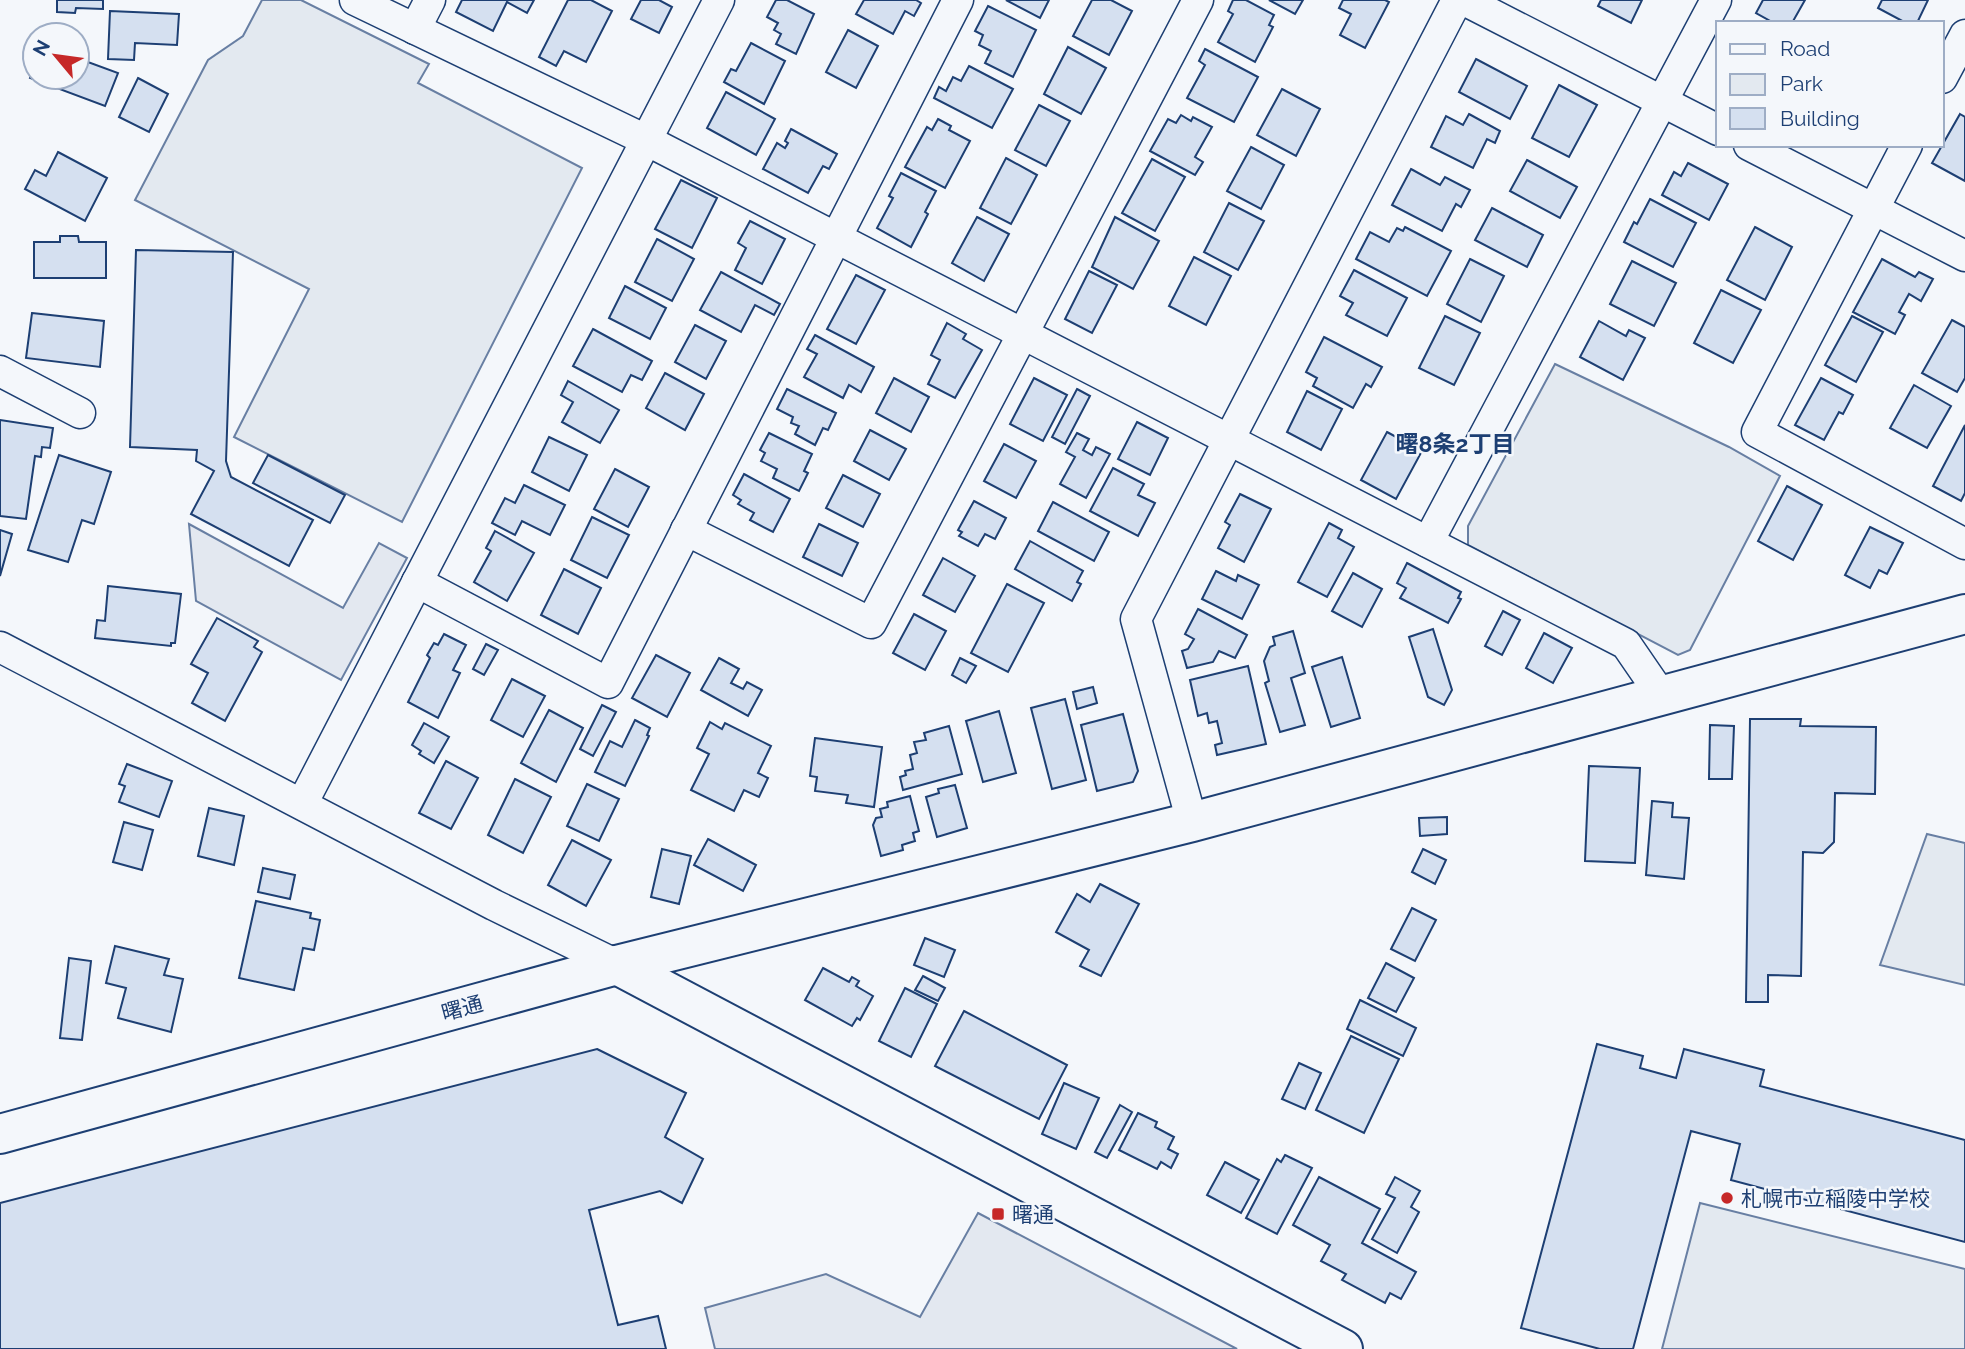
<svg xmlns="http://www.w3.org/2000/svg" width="1965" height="1349" viewBox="0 0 1965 1349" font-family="Raleway,'Noto Sans JP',sans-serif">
  <rect width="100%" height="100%" fill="#f4f7fb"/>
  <!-- green -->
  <g fill="#e3e9f0" stroke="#687fa3" stroke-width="2">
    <path d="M262 0H301L429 64 418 83 582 168 402 522 234 437 309 289 135 200 208 60 243 36Z"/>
    <path d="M1555 364 1729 447 1780 476 1690 650 1678 655 1468 545V526Z"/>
    <path d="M1927 834 1965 843V985L1880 965Z"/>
    <path d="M1700 1203 1965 1269V1349H1662Z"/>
  </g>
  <!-- parking -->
  <g fill="#e3e8f0" stroke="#687fa3" stroke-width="2">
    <path d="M189 524 343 608 379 543 407 558 341 680 196 601Z"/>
    <path d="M978 1213 1237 1349H715L705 1308 826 1274 920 1317Z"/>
  </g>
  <!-- building -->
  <g fill="#d5e0f0" stroke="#1d3f73" stroke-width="2">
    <path d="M57 0H103V9L76 8 75 13 57 12Z"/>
    <path d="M462 0H534L527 13 507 2 493 31 456 12Z"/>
    <path d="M568 0H591L612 11 586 62 564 51 556 66 539 57Z"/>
    <path d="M641 0H659L672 7 659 33 631 19Z"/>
    <path d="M776 0H787L814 14 796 54 776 44 781 34 774 30 778 23 767 17Z"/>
    <path d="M864 0H916L921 3 914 16 905 11 893 34 856 14Z"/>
    <path d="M1006 0H1049L1040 18Z"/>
    <path d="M1092 0H1111L1132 11 1109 55 1073 36Z"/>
    <path d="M1233 0H1246L1274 15 1269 25 1273 27 1255 62 1218 42 1233 14 1228 11Z"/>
    <path d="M1269 0H1303L1295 14Z"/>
    <path d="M1343 0H1385L1389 2 1365 48 1340 35 1351 14 1339 8Z"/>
    <path d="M1601 0H1642L1631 23 1598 6Z"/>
    <path d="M1763 0H1805L1792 23H1774L1756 13Z"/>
    <path d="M1882 0H1928L1917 23H1906L1878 8Z"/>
    <path d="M988 6 1036 30 1013 77 985 63 991 51 979 45 983 35 975 31Z"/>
    <path d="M110 11 179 14 177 45 135 43 134 60 108 59Z"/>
    <path d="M848 30 878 46 856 88 826 72Z"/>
    <path d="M751 43 785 61 764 104 724 82 731 69 736 71Z"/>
    <path d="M1068 47 1106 68 1081 114 1044 94Z"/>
    <path d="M1205 49 1258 77 1234 122 1187 98 1205 65 1199 61Z"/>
    <path d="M77 58 118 73 105 106 30 78 35 63V77H77Z"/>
    <path d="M1476 59 1527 86 1510 119 1459 92Z"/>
    <path d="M969 66 1013 89 992 128 934 98 939 87 946 91 953 77 961 81Z"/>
    <path d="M138 78 168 94 149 132 119 117Z"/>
    <path d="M1559 85 1597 105 1569 157 1532 138Z"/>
    <path d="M1282 89 1320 109 1296 156 1257 135Z"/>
    <path d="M726 92 775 119 756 155 707 128Z"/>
    <path d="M1039 105 1070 121 1046 166 1015 150Z"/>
    <path d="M1469 114 1500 131 1495 143 1487 139 1473 168 1431 147 1446 116 1463 125Z"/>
    <path d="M1960 114 1965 117V181L1932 163Z"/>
    <path d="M1181 115 1191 121 1193 117 1212 127 1195 157 1203 162 1195 175 1150 151 1168 119 1176 123Z"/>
    <path d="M938 119 951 126 949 130 970 141 945 188 905 167 927 127 932 130Z"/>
    <path d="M791 129 837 154 829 169 823 166 808 193 763 169 777 143 785 148 788 143 785 141Z"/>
    <path d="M1251 147 1284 165 1261 209 1227 191Z"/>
    <path d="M58 152 107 178 85 221 25 189 35 170 46 176Z"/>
    <path d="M1006 158 1037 175 1011 224 980 208Z"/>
    <path d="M1152 159 1185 177 1155 231 1122 213Z"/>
    <path d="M1527 160 1577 187 1560 218 1510 191Z"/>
    <path d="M1688 163 1728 184 1709 220 1662 195 1674 172 1681 176Z"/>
    <path d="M1411 169 1440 185 1445 177 1470 190 1461 207 1456 204 1442 231 1392 205Z"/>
    <path d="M901 173 936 191 925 212 928 214 911 247 877 228 893 198 889 196Z"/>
    <path d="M681 180 717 198 692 248 655 229Z"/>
    <path d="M1650 199 1696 223 1673 267 1624 242 1634 222 1637 224Z"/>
    <path d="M1229 203 1264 221 1238 270 1204 252Z"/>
    <path d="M1492 208 1543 235 1527 267 1475 240Z"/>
    <path d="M977 217 1009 234 984 281 952 263Z"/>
    <path d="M1115 217 1159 241 1133 289 1092 267Z"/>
    <path d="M750 221 785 239 762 284 735 270 746 248 738 243Z"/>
    <path d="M1405 227 1451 251 1427 296 1356 259 1370 232 1389 242 1397 228 1403 231Z"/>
    <path d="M1755 227 1792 247 1765 300 1727 280Z"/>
    <path d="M60 236H78L79 242H106V278H34V242H60Z"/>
    <path d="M657 239 694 259 672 301 635 282Z"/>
    <path d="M136 250 233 252 226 461 231 477 313 520 289 566 191 514 214 471 196 461 197 450 130 447Z"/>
    <path d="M1194 257 1231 276 1206 325 1169 306Z"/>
    <path d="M1470 259 1504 276 1481 322 1447 304Z"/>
    <path d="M1882 259 1915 277 1919 272 1933 279 1921 301 1909 294 1899 312 1905 315 1895 334 1853 312Z"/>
    <path d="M1632 261 1676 283 1654 326 1610 304Z"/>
    <path d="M1354 270 1407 298 1387 336 1346 315 1353 303 1340 296Z"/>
    <path d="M1089 271 1117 285 1092 333 1065 319Z"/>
    <path d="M721 272 780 304 774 315 755 305 741 332 700 310Z"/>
    <path d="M856 275 885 290 856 344 827 329Z"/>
    <path d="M625 286 666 308 650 339 609 318Z"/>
    <path d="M1721 290 1761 310 1733 363 1694 343Z"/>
    <path d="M32 313 104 321 100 367 26 358Z"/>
    <path d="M1445 316 1480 333 1454 385 1419 368Z"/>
    <path d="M1852 316 1883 332 1856 382 1825 365Z"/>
    <path d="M1952 320 1965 327V378L1957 392 1922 373Z"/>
    <path d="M1599 321 1626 336 1629 330 1645 338 1623 380 1580 357Z"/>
    <path d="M947 323 966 334 963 339 982 350 955 398 928 384 940 360 931 355Z"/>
    <path d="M695 325 726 341 706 379 675 362Z"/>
    <path d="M593 329 652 361 642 380 631 375 622 392 573 366Z"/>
    <path d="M815 335 874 367 861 392 849 385 843 398 804 377 817 354 807 349Z"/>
    <path d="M1324 337 1382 367 1371 387 1366 384 1353 408 1313 386 1317 378 1306 372Z"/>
    <path d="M665 373 704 394 685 430 646 408Z"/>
    <path d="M894 378 929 397 911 432 876 413Z"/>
    <path d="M1034 378 1067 395 1043 441 1010 424Z"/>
    <path d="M1821 378 1853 395 1843 414 1839 412 1824 440 1795 425Z"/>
    <path d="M568 381 619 410 600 443 562 422 573 402 561 395Z"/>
    <path d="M1914 385 1951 406 1927 448 1890 428Z"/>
    <path d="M787 389 836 413 828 430 823 428 815 445 795 434 799 426 791 423 793 417 777 409Z"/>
    <path d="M1077 389 1090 396 1065 444 1052 437Z"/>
    <path d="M1307 391 1342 409 1321 450 1287 432Z"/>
    <path d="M0 420 53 428 50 448 42 447 41 457 35 456 26 519 0 516Z"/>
    <path d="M1137 422 1168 438 1150 475 1118 459Z"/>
    <path d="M1965 425V493L1961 501 1933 486Z"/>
    <path d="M870 430 906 449 889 480 854 461Z"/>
    <path d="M1387 432 1422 451 1396 499 1361 480Z"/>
    <path d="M769 433 812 454 804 471 808 473 799 491 773 478 777 469 761 461 765 453 760 450Z"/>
    <path d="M1077 433 1089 439 1083 450 1092 455 1096 447 1110 454 1086 498 1060 484 1075 457 1066 452Z"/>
    <path d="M549 437 587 455 569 491 532 472Z"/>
    <path d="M1004 444 1036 461 1016 498 984 481Z"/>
    <path d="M59 455 111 472 94 524 82 520 68 562 28 550Z"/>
    <path d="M268 455 345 495 330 523 253 483Z"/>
    <path d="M1113 468 1144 484 1138 495 1155 503 1138 536 1090 511Z"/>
    <path d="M615 469 649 487 628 527 594 509Z"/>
    <path d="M744 474 790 499 773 532 750 520 754 513 738 504 741 500 733 495Z"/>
    <path d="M843 475 880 494 863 527 826 508Z"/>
    <path d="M524 485 565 505 550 535 522 521 515 535 492 523 505 498 515 503Z"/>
    <path d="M1787 486 1822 505 1793 560 1758 541Z"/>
    <path d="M1240 494 1271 509 1244 562 1218 548 1230 525 1225 522Z"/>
    <path d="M974 501 1006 518 995 539 985 534 978 546 959 536 962 532 958 530Z"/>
    <path d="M1053 502 1109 532 1094 561 1038 531Z"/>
    <path d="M592 517 629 535 607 578 571 560Z"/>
    <path d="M1329 523 1342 530 1338 538 1354 547 1327 597 1298 582Z"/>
    <path d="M819 524 858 543 842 576 803 557Z"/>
    <path d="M1870 527 1903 543 1887 574 1879 570 1870 588 1845 575Z"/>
    <path d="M0 530 12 534 0 576Z"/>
    <path d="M495 531 534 553 507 601 474 582 491 551 486 548Z"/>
    <path d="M1030 541 1083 571 1077 582 1081 584 1072 601 1015 569Z"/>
    <path d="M943 558 975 576 955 612 923 595Z"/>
    <path d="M1407 563 1461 592 1458 598 1461 599 1448 623 1400 598 1406 588 1397 583Z"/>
    <path d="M564 569 601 588 578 634 541 615Z"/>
    <path d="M1216 571 1236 581 1238 575 1259 585 1242 619 1202 599Z"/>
    <path d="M1353 573 1382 589 1362 627 1332 611Z"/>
    <path d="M1007 584 1044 603 1008 672 971 653Z"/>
    <path d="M108 586 181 594 175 643H171V646L95 638 97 620 105 621Z"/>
    <path d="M1198 609 1247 635 1235 658 1219 651 1213 662 1187 668 1182 651 1188 649 1194 639 1185 634Z"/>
    <path d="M1503 611 1520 620 1502 655 1485 646Z"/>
    <path d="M914 614 946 631 925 670 893 653Z"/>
    <path d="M217 618 258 641 254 647 262 652 225 721 192 703 208 673 191 664Z"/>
    <path d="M1433 629 1452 690 1444 705 1428 697 1409 637Z"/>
    <path d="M1293 631 1305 673 1291 678 1305 725 1280 732 1265 683 1269 681 1264 661 1270 647 1275 645 1273 637Z"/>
    <path d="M1544 633 1572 648 1553 683 1526 668Z"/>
    <path d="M444 634 466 645 453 670 460 673 438 718 408 702 430 658 427 655 434 643 438 645Z"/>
    <path d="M486 644 498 650 484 675 473 669Z"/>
    <path d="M656 655 690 673 667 717 632 698Z"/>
    <path d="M1342 657 1360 718 1331 727 1312 667Z"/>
    <path d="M719 658 739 669 731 683 743 689 747 682 762 690 748 716 701 690Z"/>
    <path d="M960 658 976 666 966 683 952 675Z"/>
    <path d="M1248 666 1266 744 1217 755 1215 745 1222 743 1217 721 1209 723 1207 713 1198 716 1190 680Z"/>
    <path d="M512 679 545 696 523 737 491 720Z"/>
    <path d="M1093 687 1097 703 1077 709 1073 692Z"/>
    <path d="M1065 699 1086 780 1052 789 1031 708Z"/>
    <path d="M602 705 616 712 593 756 580 749Z"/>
    <path d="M549 710 583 728 556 782 521 763Z"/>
    <path d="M999 711 1016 773 983 782 966 721Z"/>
    <path d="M1123 714 1138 771 1133 782 1097 791 1081 725Z"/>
    <path d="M1750 719H1801L1800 726 1876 727 1875 794 1835 793 1834 842 1823 853 1803 852 1801 976 1768 975V1002H1746Z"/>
    <path d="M635 720 650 728 647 735 649 736 625 786 595 772 610 741 622 747Z"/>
    <path d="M710 722 722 729 725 723 771 746 758 773 768 778 759 797 744 790 734 811 691 790 709 754 697 748Z"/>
    <path d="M424 723 449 737 434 763 419 754 421 751 412 745Z"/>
    <path d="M1710 725 1734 726 1732 779H1709Z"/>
    <path d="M949 726 962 774 903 790 900 777 906 775 905 771 913 769 910 755 917 753 914 742 926 740 924 733Z"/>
    <path d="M815 738 882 747 874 807 846 803 848 795 815 791 817 777 810 776Z"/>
    <path d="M446 761 478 778 451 829 419 813Z"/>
    <path d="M127 764 172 781 159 817 119 802 125 786 119 784Z"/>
    <path d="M1589 766 1640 768 1635 863 1585 861Z"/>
    <path d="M515 779 551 797 523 853 488 835Z"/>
    <path d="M587 784 619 799 599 841 567 826Z"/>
    <path d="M955 785 967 828 937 837 926 797 939 793 938 789Z"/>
    <path d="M910 796 919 831 913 833 915 841 902 845 903 850 881 856 873 825 876 818 882 817 880 809 888 807 887 802Z"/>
    <path d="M1652 801 1673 803 1672 817 1689 818 1684 879 1646 875Z"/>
    <path d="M209 808 244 816 234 865 198 856Z"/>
    <path d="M1447 817V834L1420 836 1419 818Z"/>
    <path d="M124 822 153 830 142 870 113 862Z"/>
    <path d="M708 839 756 865 743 891 694 865Z"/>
    <path d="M572 840 611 860 586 906 548 885Z"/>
    <path d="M662 849 691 856 679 904 651 897Z"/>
    <path d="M1423 849 1446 860 1435 884 1412 872Z"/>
    <path d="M263 868 295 875 290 899 258 892Z"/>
    <path d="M1100 884 1139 904 1101 976 1080 966 1089 950 1056 932 1077 894 1090 902Z"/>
    <path d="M256 901 311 913 310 918 320 920 314 950 303 948 294 990 239 978Z"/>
    <path d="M1412 908 1436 920 1415 961 1391 949Z"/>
    <path d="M925 938 955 950 944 977 914 965Z"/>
    <path d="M115 946 169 959 164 975 183 979 171 1032 118 1018 126 988 106 983Z"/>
    <path d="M69 958 91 961 82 1040 60 1038Z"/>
    <path d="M1386 963 1414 978 1396 1012 1368 998Z"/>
    <path d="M823 968 849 982 852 977 859 981 856 986 873 996 860 1020 857 1018 852 1026 805 1000Z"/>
    <path d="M923 976 945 988 938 1001 915 990Z"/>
    <path d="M905 988 937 1004 911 1057 879 1041Z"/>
    <path d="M1360 1000 1416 1028 1403 1056 1347 1029Z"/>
    <path d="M964 1011 1067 1065 1039 1119 935 1066Z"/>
    <path d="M1351 1036 1399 1059 1364 1133 1316 1110Z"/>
    <path d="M1597 1044 1643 1056 1640 1068 1676 1078 1684 1049 1764 1070 1760 1086 1965 1140V1242L1731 1180 1740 1144 1691 1131 1633 1349H1600L1521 1328Z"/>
    <path d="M597 1049 686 1093 665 1137 703 1159 682 1203 660 1191 589 1210 618 1325 658 1316 666 1349H0V1203Z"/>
    <path d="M1299 1063 1321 1073 1305 1109 1282 1099Z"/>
    <path d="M1064 1083 1099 1098 1076 1149 1042 1134Z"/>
    <path d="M1120 1105 1132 1112 1107 1158 1095 1152Z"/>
    <path d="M1138 1113 1157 1122 1155 1127 1174 1137 1168 1149 1178 1154 1171 1168 1161 1162 1157 1169 1119 1150Z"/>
    <path d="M1285 1155 1312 1168 1277 1234 1246 1218 1277 1159 1281 1162Z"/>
    <path d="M1225 1162 1259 1180 1241 1213 1207 1195Z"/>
    <path d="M1319 1177 1380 1209 1362 1243 1416 1272 1401 1299 1390 1293 1385 1303 1342 1280 1346 1274 1321 1261 1330 1245 1293 1225Z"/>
    <path d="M1395 1177 1420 1191 1411 1207 1419 1212 1397 1253 1372 1239 1395 1198 1386 1194Z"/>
  </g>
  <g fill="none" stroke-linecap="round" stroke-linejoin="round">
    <!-- street casing -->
    <g stroke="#1d3f73" stroke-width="33">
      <g id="street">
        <path d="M355 0 646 140 1626 644 1661 695"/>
        <path d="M1464 0 1718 130"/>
        <path d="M415 29 430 0"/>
        <path d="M1942 78 1965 35"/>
        <path d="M1749 145 1965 256"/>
        <path d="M1907 145 1757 432 1965 544"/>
        <path d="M0 371 80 413"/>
        <path d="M686 530 871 623 1198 0"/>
        <path d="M1428 542 1716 0"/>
        <path d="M417 582 608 683 958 0"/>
        <path d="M0 647 494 905 617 965"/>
        <path d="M302 804 719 0"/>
        <path d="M1192 822 1136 619 1457 0"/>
      </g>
    </g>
    <!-- secondary casing -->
    <g stroke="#1d3f73" stroke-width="42">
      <g id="secondary">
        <path d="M617 965 1343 1349"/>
        <path d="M0 1134 617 965 1192 822 1965 614"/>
      </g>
    </g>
    <!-- street -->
    <use href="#street" stroke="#f4f7fb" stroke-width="30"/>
    <!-- secondary -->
    <use href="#secondary" stroke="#f4f7fb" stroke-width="38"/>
  </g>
  <!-- markers -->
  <g fill="#c62828" stroke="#f4f7fb" stroke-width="2.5">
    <circle cx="1727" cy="1198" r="7"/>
    <rect x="991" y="1207" width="14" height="14" rx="3.5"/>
  </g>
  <g text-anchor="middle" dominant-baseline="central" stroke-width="5" stroke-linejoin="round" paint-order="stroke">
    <!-- street labels -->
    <g font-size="21" fill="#1d3f73" stroke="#f4f7fb">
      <text transform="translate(462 1008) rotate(-15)">曙通</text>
    </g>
    <!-- poi labels -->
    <g font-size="21" fill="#1d3f73" stroke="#f4f7fb" text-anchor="start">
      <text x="1741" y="1198">札幌市立稲陵中学校</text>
      <text x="1012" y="1214">曙通</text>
    </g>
    <!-- neighbourhood labels -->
    <g font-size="23" font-weight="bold" fill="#1d3f73" stroke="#f4f7fb">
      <text x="1455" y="443">曙8条2丁目</text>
    </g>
  </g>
  <!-- legend -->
  <rect x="1716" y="21" width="228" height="126" fill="#f4f7fb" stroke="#9eadc5" stroke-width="2"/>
  <rect x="1730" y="44" width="35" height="10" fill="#f4f7fb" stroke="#9eadc5" stroke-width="2"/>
  <text x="1780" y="56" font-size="21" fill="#1d3f73">Road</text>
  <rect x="1730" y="74" width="35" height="21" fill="#e3e9f0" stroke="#9eadc5" stroke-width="2"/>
  <text x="1780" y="91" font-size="21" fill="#1d3f73">Park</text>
  <rect x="1730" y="108" width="35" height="21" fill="#d5e0f0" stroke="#9eadc5" stroke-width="2"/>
  <text x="1780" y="126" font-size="21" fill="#1d3f73">Building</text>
  <!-- north arrow -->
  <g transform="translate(56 56) rotate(299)"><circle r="33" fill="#f4f7fb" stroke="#9eadc5" stroke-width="2"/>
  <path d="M0-5L12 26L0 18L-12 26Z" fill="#c62828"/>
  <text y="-10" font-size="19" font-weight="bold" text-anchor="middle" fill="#1d3f73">N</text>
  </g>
</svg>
